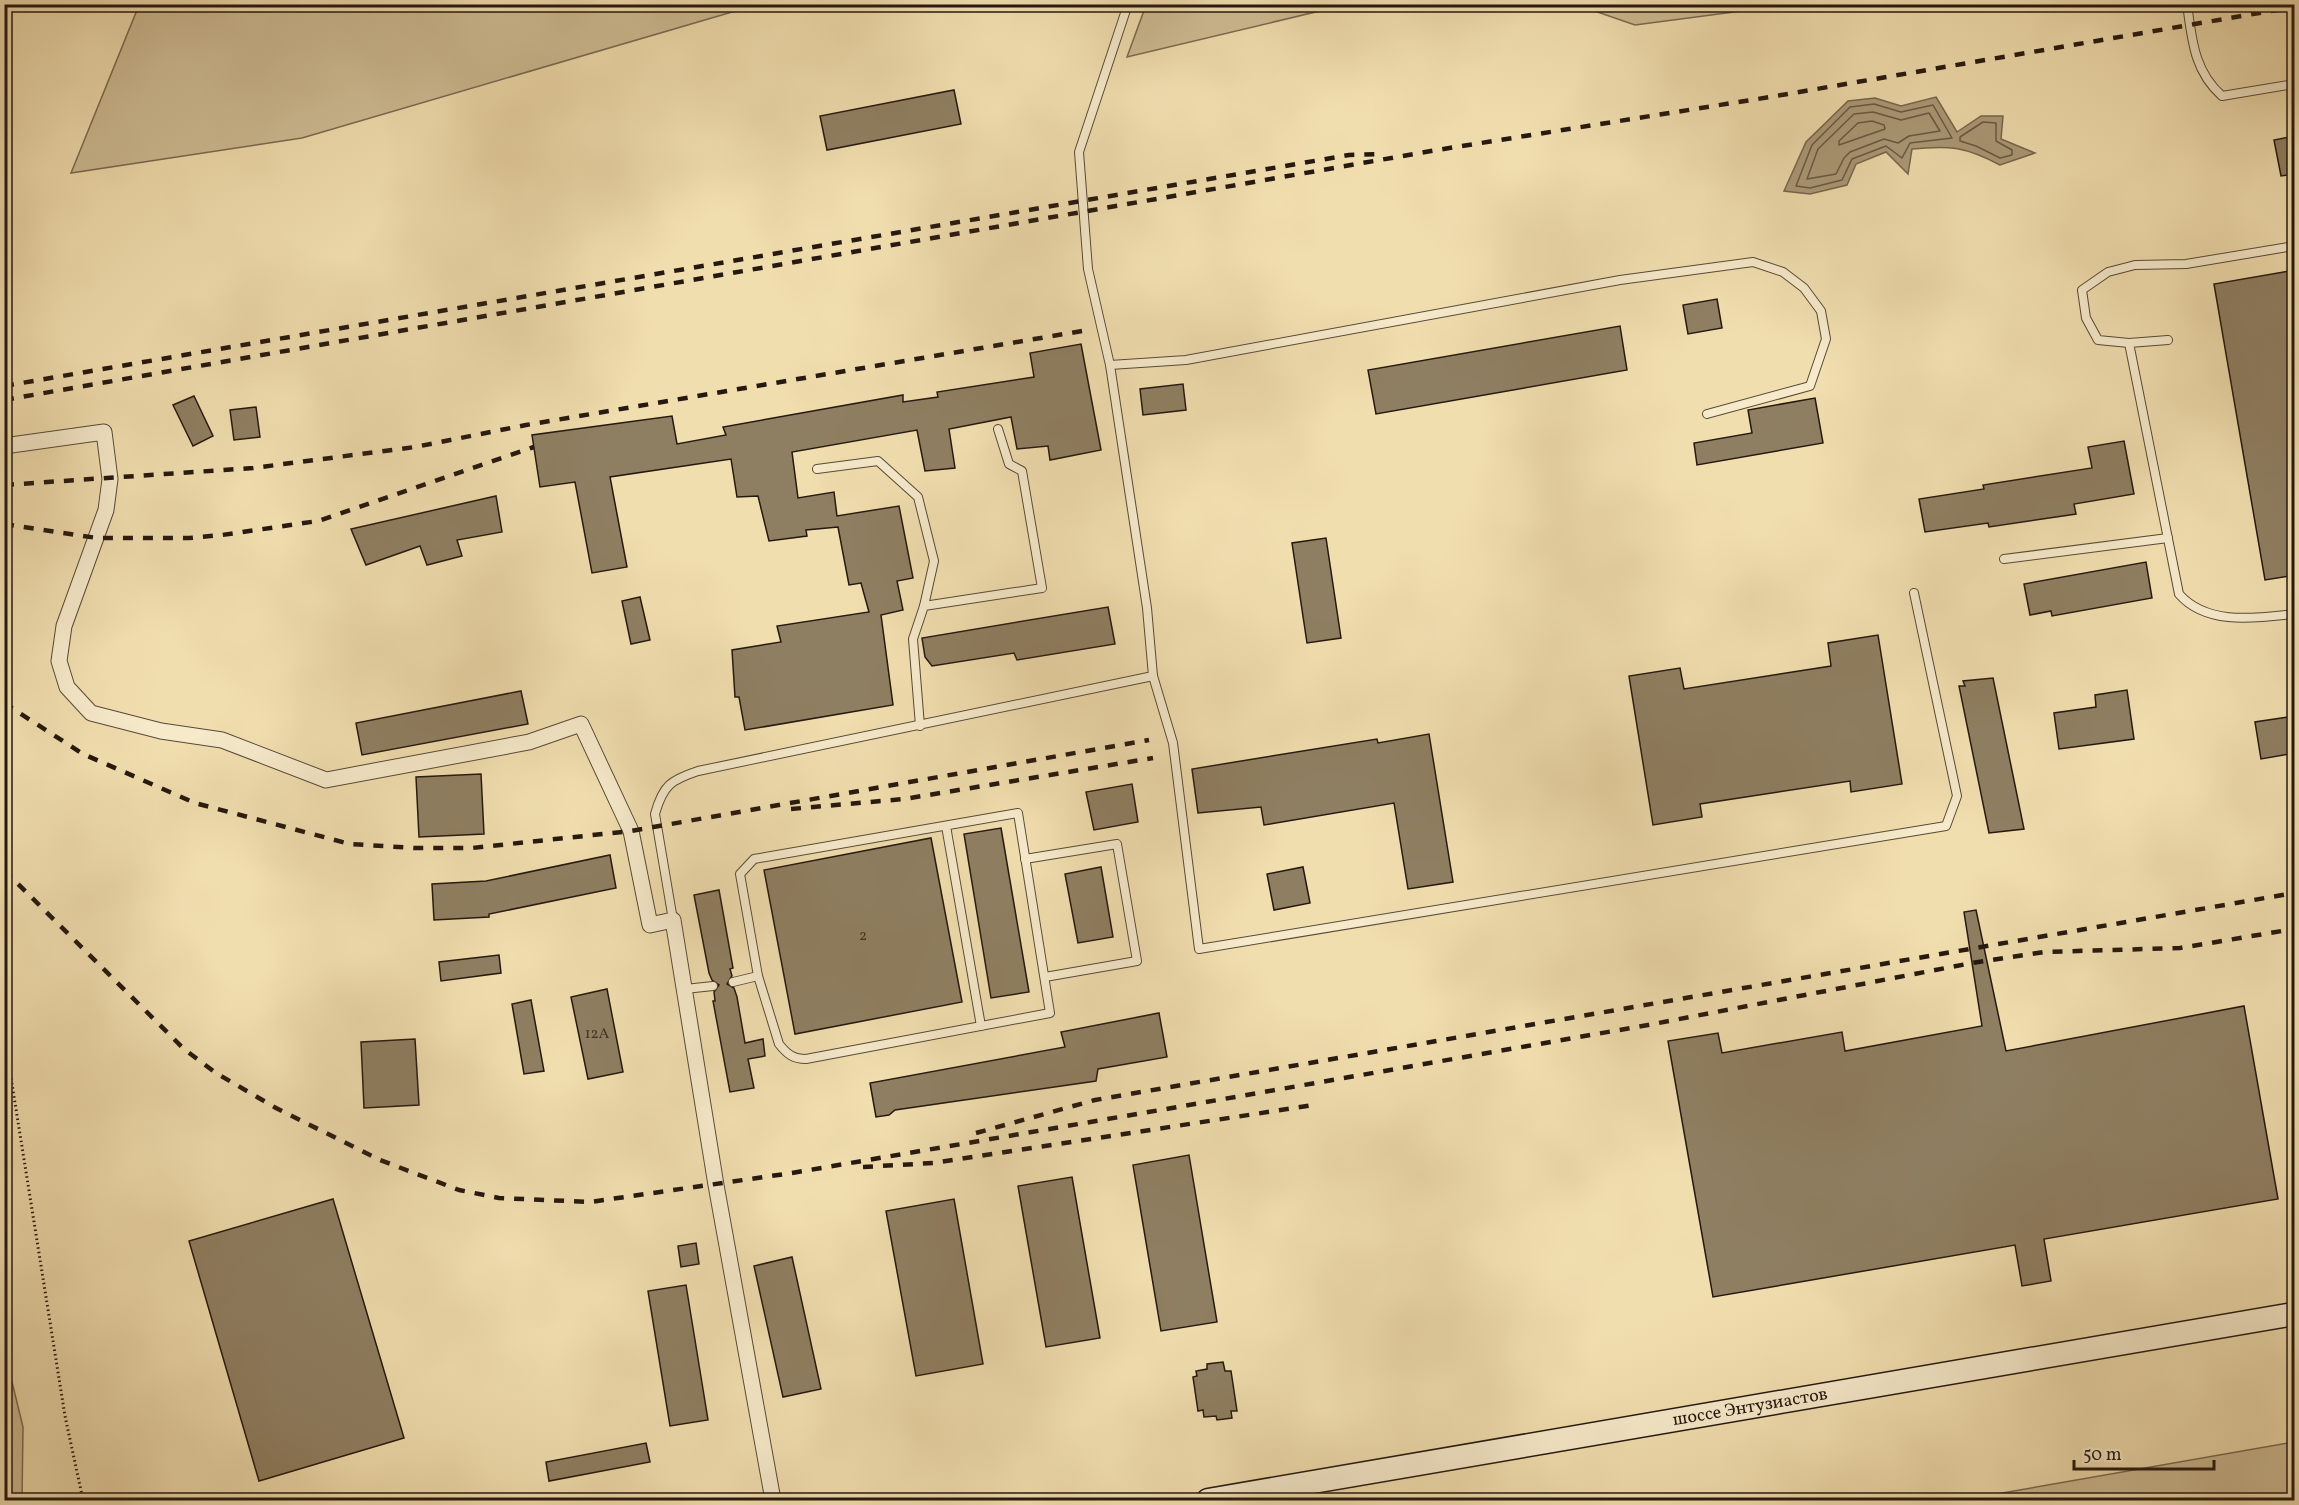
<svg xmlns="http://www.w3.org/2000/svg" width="2299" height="1505" viewBox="0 0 2299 1505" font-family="Vollkorn,serif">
  <rect width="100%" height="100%" fill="#f1deaf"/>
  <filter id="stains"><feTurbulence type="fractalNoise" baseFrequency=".00333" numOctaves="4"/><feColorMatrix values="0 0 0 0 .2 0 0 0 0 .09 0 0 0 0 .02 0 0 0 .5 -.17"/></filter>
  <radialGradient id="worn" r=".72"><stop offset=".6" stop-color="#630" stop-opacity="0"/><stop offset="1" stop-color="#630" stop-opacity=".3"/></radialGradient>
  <!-- green -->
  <g fill="#cebc94" stroke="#7a6a52" stroke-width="1.5">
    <path d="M139 5V4L756 5 302 138 71 173Z"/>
    <path d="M1146 5V4L1345 5 1127 57Z"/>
    <path d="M1577 5V4L1787 5 1635 25Z"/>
    <path d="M5 1353 23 1427 22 1500H5Z"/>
    <path d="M2294 1442V1500H1962Z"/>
  </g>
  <!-- water -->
  <path fill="#ac9b79" stroke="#76674f" stroke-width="1.5" d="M1936 97 1957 132 1981 116H2003L2001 139 2035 153 2000 165C1966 147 1950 145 1912 149L1908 174 1886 152 1856 164 1847 185 1810 194 1784 191 1806 142 1848 101 1875 98 1901 106Z"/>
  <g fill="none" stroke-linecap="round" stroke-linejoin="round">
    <!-- shore -->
    <g stroke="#685a44" stroke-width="1.5">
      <path d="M1874 104 1901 112 1933 105 1952 138 1910 143 1902 158 1886 146 1852 159 1842 180 1810 188 1796 186 1812 145 1850 107Z"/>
      <path d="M1873 112 1901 120 1929 113 1940 131 1909 136 1898 143 1884 139 1850 152 1844 158 1836 174 1807 179 1818 149 1854 114Z"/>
      <path d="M1872 121 1884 125 1885 129 1839 145V141L1858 123Z"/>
      <path d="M1983 122 1996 123V141L2012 150V155L2000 158 1976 146 1960 141V137Z"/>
    </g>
  </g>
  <!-- building -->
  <g fill="#8f7f62" stroke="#25180f" stroke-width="1.5">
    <path d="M954 90 961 124 827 150 820 116Z"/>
    <path d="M2295 136V174L2281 176 2274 140Z"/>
    <path d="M2295 270V575L2265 580 2214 284Z"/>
    <path d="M1717 299 1722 328 1688 334 1683 305Z"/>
    <path d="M1620 326 1627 370 1376 414 1368 370Z"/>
    <path d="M1081 344 1101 450 1050 460 1048 446 1017 449 1011 417 949 429 955 468 925 471 917 430 792 452 798 498 834 492 837 516 899 506 913 578 897 581 903 610 881 615 893 705 745 730 739 697H735L732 650 781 642 777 626 869 612 861 583 849 585 838 527 806 530 807 536 769 541 758 496 737 497 731 459 610 477 627 567 592 573 575 482 540 487 532 435 672 416 677 444 726 435 723 427 903 395V402L938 397 937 392 1034 377 1030 353Z"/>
    <path d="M1183 384 1186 410 1143 415 1140 389Z"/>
    <path d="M194 396 213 436 193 446 173 405Z"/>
    <path d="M1815 398 1823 443 1697 465 1694 443 1752 433 1748 410Z"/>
    <path d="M256 407 260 437 234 440 230 410Z"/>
    <path d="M2124 441 2134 494 2074 504 2076 514 1989 527 1988 523 1925 532 1919 499 1984 489 1983 485 2092 468 2088 447Z"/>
    <path d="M496 496 502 532 457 540 462 556 427 565 420 546 366 565 351 529Z"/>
    <path d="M1326 538 1341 638 1307 643 1292 543Z"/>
    <path d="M2146 562 2152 598 2052 616 2051 611 2030 615 2024 584Z"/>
    <path d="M640 597 650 640 631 644 622 601Z"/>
    <path d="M1108 607 1115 644 1017 660 1014 653 932 666 925 657 922 638Z"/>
    <path d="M1878 635 1902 784 1851 792 1850 781 1700 804 1702 817 1653 825 1629 676 1680 668 1684 689 1831 666 1828 643Z"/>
    <path d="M1993 678 2024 829 1989 833 1959 686H1965L1963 681Z"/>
    <path d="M2127 690 2134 739 2059 749 2054 713 2096 707 2095 695Z"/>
    <path d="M521 691 528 724 362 755 356 723Z"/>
    <path d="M2295 716V753L2261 759 2255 722Z"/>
    <path d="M1429 734 1453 882 1408 889 1394 803 1264 825 1261 807 1198 813 1192 769 1377 739 1378 743Z"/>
    <path d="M481 774 484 834 419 837 416 777Z"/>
    <path d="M1132 784 1138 822 1094 830 1086 792Z"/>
    <path d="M1001 828 1029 992 991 998 964 834Z"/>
    <path d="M931 838 962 1002 795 1034 764 870Z"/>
    <path d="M610 855 616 888 489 914V917L434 920 432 884 486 881Z"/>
    <path d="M1101 867 1113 937 1078 943 1065 874Z"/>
    <path d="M1303 867 1310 903 1274 910 1267 874Z"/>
    <path d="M719 890 733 968 730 969 732 976 727 984 734 988 737 997 745 1043 763 1039 765 1056 748 1059 754 1088 730 1092 713 1001H715L714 992 719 985 712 980 709 973 694 895Z"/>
    <path d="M1976 910 2006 1051 2244 1006 2278 1199 2044 1239 2051 1281 2022 1286 2015 1245 1713 1297 1668 1041 1718 1033 1722 1053 1842 1032 1845 1051 1982 1026 1964 912Z"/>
    <path d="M499 955 501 973 441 981 439 962Z"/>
    <path d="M607 989 623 1072 588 1079 571 997Z"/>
    <path d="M531 1000 544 1071 524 1074 512 1004Z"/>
    <path d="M1159 1013 1167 1057 1098 1069 1096 1081 895 1110 889 1115 876 1117 870 1083 1065 1047 1061 1032Z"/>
    <path d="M415 1039 419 1105 364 1108 361 1042Z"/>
    <path d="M1189 1155 1217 1322 1161 1331 1133 1165Z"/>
    <path d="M1072 1177 1100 1338 1046 1347 1018 1186Z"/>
    <path d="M333 1199 404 1438 259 1481 189 1241Z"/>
    <path d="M954 1199 983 1364 916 1376 886 1211Z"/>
    <path d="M696 1243 699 1264 681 1267 678 1246Z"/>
    <path d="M792 1257 821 1389 783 1397 754 1266Z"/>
    <path d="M686 1285 708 1420 670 1426 648 1291Z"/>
    <path d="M1223 1362 1225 1371H1231L1237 1411H1231L1232 1418 1217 1420 1216 1416 1204 1417 1203 1410 1198 1411 1193 1377 1197 1376 1196 1371 1207 1369V1364Z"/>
    <path d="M646 1443 650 1462 549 1481 546 1462Z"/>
  </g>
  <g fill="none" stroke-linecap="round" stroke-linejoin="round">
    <!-- service casing -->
    <g stroke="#584a37" stroke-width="10">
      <g id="service">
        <path d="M2187 4C2192 40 2194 71 2222 96L2294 84"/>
        <path d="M2168 340 2129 343 2179 594C2207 626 2256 618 2294 614"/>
        <path d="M2129 343 2098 340 2086 318 2082 290 2108 272 2135 265 2186 264 2294 246"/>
        <path d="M1110 365 1186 360 1620 280 1753 262 1783 272 1804 288 1821 311 1826 339 1810 386 1707 414"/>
        <path d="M817 469 878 461 918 497 934 561 924 606"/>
        <path d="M2004 559 2168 538"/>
        <path d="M1153 676 1173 743 1199 949 1946 826 1957 796 1914 593"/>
        <path d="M920 726 913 639 924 606 1042 588 1022 471 1009 464 998 429"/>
        <path d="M1018 813 1050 1013 806 1059C793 1059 787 1054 779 1044L758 976 740 874 754 859Z"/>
        <path d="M946 826 981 1026"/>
        <path d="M1025 859 1117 844 1137 961 1045 977"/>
        <path d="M673 920 655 814C663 785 671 780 698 771L1153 676 1147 608 1110 365 1088 269 1079 152 1128 4"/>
        <path d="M733 982 758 976"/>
        <path d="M685 989 713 986"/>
      </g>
    </g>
    <!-- minor casing -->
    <g stroke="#584a37" stroke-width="17">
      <path id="minor" d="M4 446 104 432 110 479 106 510 64 626 59 661 67 687 91 713 161 731 222 740 326 780 529 742 581 724 631 831 650 925 673 920 716 1185 773 1500"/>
    </g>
    <!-- secondary casing -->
    <g stroke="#25180f" stroke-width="25">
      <g id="secondary">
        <path id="s1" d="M1208 1500 2294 1314"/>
      </g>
    </g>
    <!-- path -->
    <path stroke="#25180f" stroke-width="3" stroke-dasharray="1.5 3" stroke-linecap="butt" d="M4 1034 65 1416 83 1500"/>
    <!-- service -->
    <use href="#service" stroke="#f6eacb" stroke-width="8"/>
    <!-- minor -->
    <use href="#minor" stroke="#f6eacb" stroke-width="15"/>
    <!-- secondary -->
    <use href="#secondary" stroke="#f6eacb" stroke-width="22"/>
    <!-- rail -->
    <g stroke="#25180f" stroke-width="4.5" stroke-dasharray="10 10" stroke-linecap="butt">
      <path d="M4 386 1349 155 1380 154"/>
      <path d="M4 400 1437 150 1770 97 2294 7"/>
      <path d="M4 485 253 468 415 447 526 425 1082 331"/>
      <path d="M4 524 97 538H189L222 535 318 521 534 447"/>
      <path d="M4 703 83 754 195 803 350 844 415 848H472L631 831 1149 740"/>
      <path d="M791 809 904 799 1153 758"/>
      <path d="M4 870 184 1049 216 1073 276 1108 380 1160 459 1190 499 1198 590 1202 792 1173 1172 1108 1648 1025 1972 963 2044 952 2180 948 2294 929"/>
      <path d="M976 1133 1095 1100 2294 893"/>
      <path d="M863 1167 933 1163 1314 1105"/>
    </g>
  </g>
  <g text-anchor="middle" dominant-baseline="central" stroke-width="5" stroke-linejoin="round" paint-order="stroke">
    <!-- number labels -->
    <g font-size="15" fill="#403224">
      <text x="863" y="936">2</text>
      <text x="597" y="1034">12А</text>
    </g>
    <!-- street labels -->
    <g font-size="18" fill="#25180f" stroke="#f6eacb">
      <text stroke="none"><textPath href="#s1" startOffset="550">шоссе Энтузиастов</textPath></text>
    </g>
  </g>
  <!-- margin -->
  <rect width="2299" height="1505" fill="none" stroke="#f1deaf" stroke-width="24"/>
  <rect x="6" y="6" width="2287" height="1493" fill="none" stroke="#25180f" stroke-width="3"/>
  <rect x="12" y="12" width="2275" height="1481" fill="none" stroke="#25180f" stroke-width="1.5"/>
  <!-- scale -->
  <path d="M2074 1460v9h140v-9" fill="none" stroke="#25180f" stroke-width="3"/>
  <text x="2083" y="1460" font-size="18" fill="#25180f" stroke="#f6eacb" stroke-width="4.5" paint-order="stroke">50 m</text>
  <rect width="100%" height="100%" filter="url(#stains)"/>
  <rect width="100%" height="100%" fill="url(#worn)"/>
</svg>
